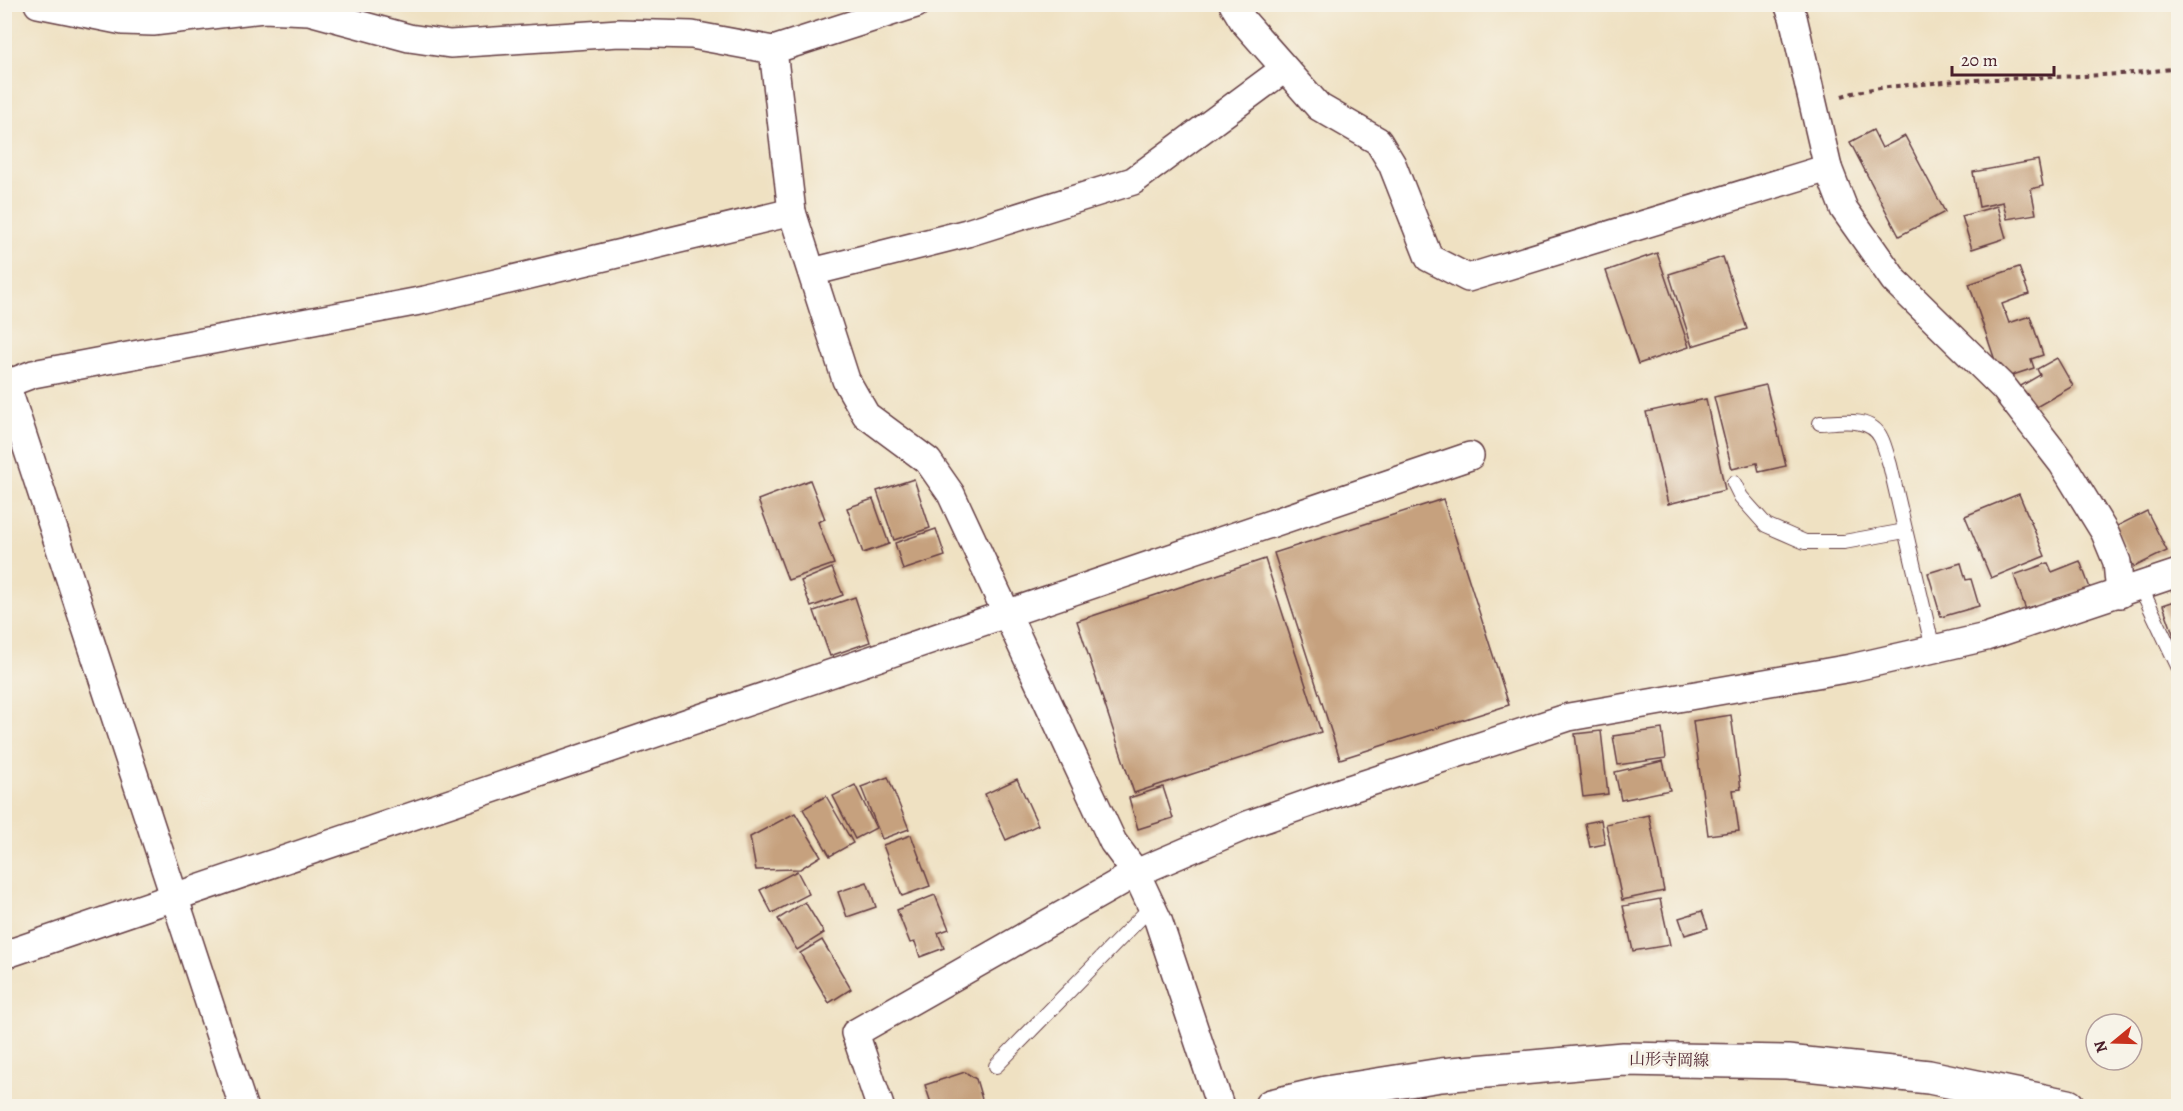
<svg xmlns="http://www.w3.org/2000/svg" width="2183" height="1111" viewBox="0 0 2183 1111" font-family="Alegreya,'Noto Serif JP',serif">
  <rect width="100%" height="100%" fill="#f7f3e8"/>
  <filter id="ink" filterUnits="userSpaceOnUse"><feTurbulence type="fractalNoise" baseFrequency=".0167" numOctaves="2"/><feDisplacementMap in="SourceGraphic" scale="12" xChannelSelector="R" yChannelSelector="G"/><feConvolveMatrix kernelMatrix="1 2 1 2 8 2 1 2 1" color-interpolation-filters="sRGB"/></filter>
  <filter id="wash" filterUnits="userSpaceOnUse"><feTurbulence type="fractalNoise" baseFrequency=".008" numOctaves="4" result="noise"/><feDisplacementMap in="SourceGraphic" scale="24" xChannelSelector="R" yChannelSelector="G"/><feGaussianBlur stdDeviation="1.35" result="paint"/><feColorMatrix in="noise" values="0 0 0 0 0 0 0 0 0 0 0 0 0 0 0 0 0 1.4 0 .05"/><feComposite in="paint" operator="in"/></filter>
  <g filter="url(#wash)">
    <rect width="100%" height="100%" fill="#efe1c2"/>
    <g id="blocks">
      <!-- building -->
      <g fill="#c6a17e">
        <path d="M1873 130 1882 148 1905 136 1945 212 1899 236 1850 142Z"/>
        <path d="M2038 160 2043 186 2031 189 2036 214 2007 219 2003 202 1979 207 1973 172Z"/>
        <path d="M1997 206 2006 238 1972 249 1962 216Z"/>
        <path d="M1657 253 1689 347 1638 364 1606 271Z"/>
        <path d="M1723 257 1747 329 1692 346 1669 274Z"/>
        <path d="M2019 267 2029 294 2002 304 2009 323 2030 316 2043 355 2031 359 2034 368 2007 377 2005 370 1999 372 1969 284Z"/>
        <path d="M2057 358 2073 386 2031 410 2019 387 2040 375 2037 369Z"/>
        <path d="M1766 385 1786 466 1759 472 1757 463 1732 469 1714 397Z"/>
        <path d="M1706 399 1725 490 1668 504 1646 412Z"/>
        <path d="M914 479 930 528 894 540 877 491Z"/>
        <path d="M810 480 825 519 818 522 834 564 788 580 758 500Z"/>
        <path d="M2019 494 2045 556 1991 578 1965 516Z"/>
        <path d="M873 499 889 544 863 553 847 508Z"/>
        <path d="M1443 499 1509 705 1340 759 1274 553Z"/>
        <path d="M2147 511 2167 551 2134 567 2115 527Z"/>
        <path d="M936 529 945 556 903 570 895 543Z"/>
        <path d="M1265 559 1321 732 1134 793 1077 621Z"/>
        <path d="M2080 561 2090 588 2026 610 2014 575 2048 563 2052 572Z"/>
        <path d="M1961 563 1966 580 1971 579 1979 606 1941 617 1928 573Z"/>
        <path d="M832 568 843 595 811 607 801 581Z"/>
        <path d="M855 597 870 642 830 656 814 611Z"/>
        <path d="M2178 600V638L2175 639 2163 605Z"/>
        <path d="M1731 715 1741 789 1733 790 1739 831 1708 835 1693 721Z"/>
        <path d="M1662 729 1666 758 1618 765 1613 736Z"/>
        <path d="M1601 731 1608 794 1583 797 1575 734Z"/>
        <path d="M1663 761 1670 790 1621 800 1615 772Z"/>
        <path d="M888 777 909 829 882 839 861 787Z"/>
        <path d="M1017 779 1038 825 1006 840 985 794Z"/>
        <path d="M855 785 876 828 855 839 833 796Z"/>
        <path d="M1163 787 1173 818 1138 829 1129 798Z"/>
        <path d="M826 796 853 843 830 856 803 809Z"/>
        <path d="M795 813 821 856 800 869 756 870 750 837Z"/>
        <path d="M1649 815 1664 891 1622 900 1606 824Z"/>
        <path d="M1601 820 1605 844 1590 847 1585 823Z"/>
        <path d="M911 835 930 886 902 896 883 845Z"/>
        <path d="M797 871 809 894 772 913 760 890Z"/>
        <path d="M867 882 876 907 847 917 838 892Z"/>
        <path d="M935 895 949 929 938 933 944 948 920 957 915 942 910 943 897 910Z"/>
        <path d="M1660 899 1670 945 1633 951 1623 906Z"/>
        <path d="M805 902 824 933 797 950 778 919Z"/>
        <path d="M1702 911 1708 928 1685 935 1679 918Z"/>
        <path d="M822 940 851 989 829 1003 800 953Z"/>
        <path d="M965 1072 976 1079 984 1106H932L925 1085Z"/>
      </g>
    </g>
  </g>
  <g filter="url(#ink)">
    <use href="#blocks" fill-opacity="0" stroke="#633c42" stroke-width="1.5"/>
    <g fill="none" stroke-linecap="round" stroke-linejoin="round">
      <!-- service casing -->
      <g stroke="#633c42" stroke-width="16">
        <g id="service">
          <path d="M1820 423C1840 422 1871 416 1881 438 1885 446 1887 456 1890 465L1933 649"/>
          <path d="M1734 483 1741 497 1766 525 1805 542H1844L1905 531"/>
          <path d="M2140 586 2178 666"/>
          <path d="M996 1066 1151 907"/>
        </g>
      </g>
      <!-- minor casing -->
      <g stroke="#633c42" stroke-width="30">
        <g id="minor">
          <path d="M38 4 123 21 153 22 263 9 309 11 409 38 450 44 619 33 692 35 773 50 916 4"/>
          <path d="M1233 4 1244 22 1319 107 1378 141 1392 164 1429 258 1468 278 1828 168"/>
          <path d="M1788 4 1793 17 1828 168 1844 209 1894 280 2004 388 2062 463 2105 533 2117 562 2120 594"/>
          <path d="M773 50 792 212 846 380 866 415 928 461 951 494 1113 842 1136 873 1158 920 1220 1106"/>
          <path d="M812 272 967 233 1133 181 1284 69"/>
          <path d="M4 378 243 1106"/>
          <path d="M4 385 33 374 425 300 792 212"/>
          <path d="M4 955 1470 456"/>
          <path d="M880 1106 855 1033 1136 873 1250 824 1349 789 1569 717 1851 668 1986 637 2178 573"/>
        </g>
      </g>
      <!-- secondary casing -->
      <g stroke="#633c42" stroke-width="36">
        <path id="secondary" d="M1271 1106 1326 1093 1441 1075 1623 1059 1787 1062 1929 1077 2068 1106"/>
      </g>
      <!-- path -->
      <path stroke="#633c42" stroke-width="4" stroke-dasharray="4.5 4.5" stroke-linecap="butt" d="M1842 96C1868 88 1896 86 1923 84 2008 75 2094 80 2178 68"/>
      <!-- service -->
      <use href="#service" stroke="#fff" stroke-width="14"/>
      <!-- minor -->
      <use href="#minor" stroke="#fff" stroke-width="27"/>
      <!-- secondary -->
      <use href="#secondary" stroke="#fff" stroke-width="33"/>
    </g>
  </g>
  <g text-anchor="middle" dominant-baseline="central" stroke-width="6" stroke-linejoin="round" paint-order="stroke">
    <!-- street labels -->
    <g font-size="16" fill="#4a1f2b" stroke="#f7f3e8">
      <text transform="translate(1669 1060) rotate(1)">山形寺岡線</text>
    </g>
  </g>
  <!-- margin -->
  <rect width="2183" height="1111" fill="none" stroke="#f7f3e8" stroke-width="24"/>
  <!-- north arrow -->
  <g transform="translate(2114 1042) rotate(251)"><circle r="28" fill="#f7f3e8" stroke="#b29e9c" stroke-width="1.5"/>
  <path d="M0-4.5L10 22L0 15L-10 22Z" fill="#c8321e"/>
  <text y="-9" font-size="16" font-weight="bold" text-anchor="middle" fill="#4a1f2b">N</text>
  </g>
  <!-- scale -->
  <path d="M1952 66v9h102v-9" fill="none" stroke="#4a1f2b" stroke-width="3"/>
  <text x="1961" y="66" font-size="18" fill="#4a1f2b" stroke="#f7f3e8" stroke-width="4.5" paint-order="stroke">20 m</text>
</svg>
